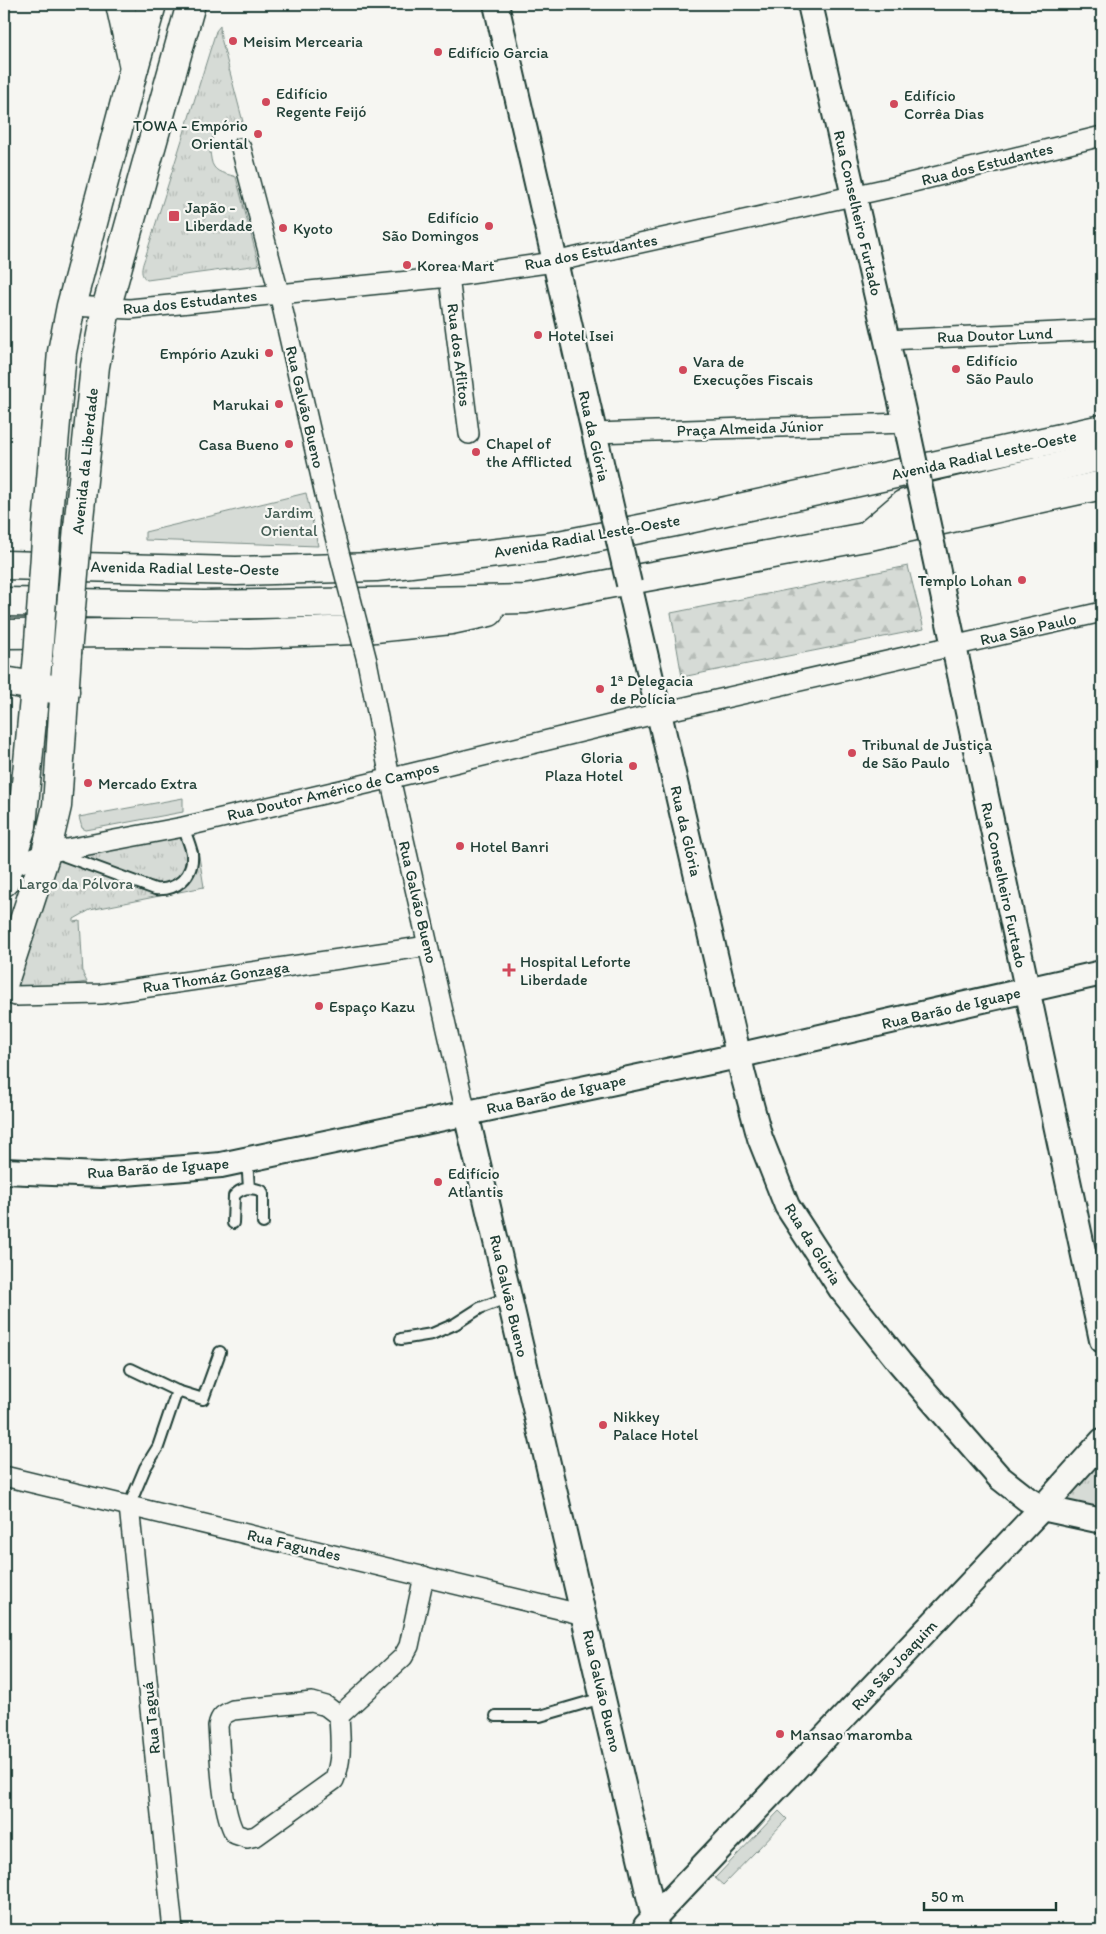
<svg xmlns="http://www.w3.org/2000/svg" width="1106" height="1934" viewBox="0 0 1106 1934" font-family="Itim,sans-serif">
  <defs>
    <pattern id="forest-firs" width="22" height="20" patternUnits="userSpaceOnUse" patternTransform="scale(1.25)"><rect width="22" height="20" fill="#d6dbd6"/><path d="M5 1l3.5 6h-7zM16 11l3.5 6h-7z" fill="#b7bdb8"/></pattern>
    <pattern id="park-tufts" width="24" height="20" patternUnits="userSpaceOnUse" patternTransform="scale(1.25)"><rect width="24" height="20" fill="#d6dbd6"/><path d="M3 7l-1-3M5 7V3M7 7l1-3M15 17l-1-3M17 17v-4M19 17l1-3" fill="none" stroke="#b7bdb8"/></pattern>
  </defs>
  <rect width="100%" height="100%" fill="#f6f6f2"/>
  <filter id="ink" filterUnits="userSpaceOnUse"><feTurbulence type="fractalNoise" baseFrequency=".02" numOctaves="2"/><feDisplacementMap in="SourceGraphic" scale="10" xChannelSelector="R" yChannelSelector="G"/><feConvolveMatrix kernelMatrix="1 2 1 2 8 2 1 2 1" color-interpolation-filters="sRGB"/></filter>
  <g filter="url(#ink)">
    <!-- forest -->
    <path fill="url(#forest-firs)" stroke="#7a8c85" d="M908 566 924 629 682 677 671 613Z"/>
    <!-- park -->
    <g fill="url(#park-tufts)" stroke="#7a8c85">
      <path d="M220 26 221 38 243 122C223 122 210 131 210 152 211 157 211 163 214 167 219 174 229 174 236 177L259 265 147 280C138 274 143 264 146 255L216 31Z"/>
      <path d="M182 830 198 850 204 887 90 910 74 919V922L80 921 83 974 87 982 44 988 12 986 51 858Z"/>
      <path d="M1102 1446V1515L1051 1503Z"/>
    </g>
    <!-- garden -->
    <g fill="#d6dbd6" stroke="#7a8c85">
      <path d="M306 493 318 546 145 540V532Z"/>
      <path d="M183 798V812L86 830 82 828 79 817Z"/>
      <path d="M779 1811 787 1819 723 1885 715 1878Z"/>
    </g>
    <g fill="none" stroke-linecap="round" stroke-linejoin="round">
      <!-- service casing -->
      <g stroke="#1f3d34" stroke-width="14">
        <g id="service">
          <path d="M59 851 65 856 155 889C176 891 194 877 192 853 190 844 186 835 183 827"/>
          <path d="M247 1160 249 1188"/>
          <path d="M233 1223 234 1196C241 1187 252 1187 262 1191L263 1194V1223"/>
          <path d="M401 1339 432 1334 455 1324 480 1308 509 1297"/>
          <path d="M131 1369 177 1391"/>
          <path d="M129 1506 145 1468 158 1447 177 1391 203 1399 220 1352"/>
          <path d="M496 1716H540L602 1698"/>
        </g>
      </g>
      <!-- minor casing -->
      <g stroke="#1f3d34" stroke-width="22">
        <g id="minor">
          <path d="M241 148 279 293 331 521"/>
          <path d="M449 277 469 434"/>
          <path d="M71 306 130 309 449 277 554 262 893 187 1102 136"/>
          <path d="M887 340 1102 330"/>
          <path d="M594 433 906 423"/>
          <path d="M367 661 390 778 466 1113"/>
          <path d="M8 868 46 853 183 827 413 773 659 713 1102 612"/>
          <path d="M4 992 16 996 101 994 428 946"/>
          <path d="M4 1476 584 1615"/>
          <path d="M129 1506 173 1930"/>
          <path d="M339 1716 326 1706 312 1702 233 1710C224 1714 220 1716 218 1726 220 1754 221 1810 235 1834L247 1838 256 1836 334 1780C343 1760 340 1738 339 1716L403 1657 409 1646 424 1576"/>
        </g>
      </g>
      <!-- tertiary casing -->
      <g stroke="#1f3d34" stroke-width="28">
        <g id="tertiary">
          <path d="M496 4 613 515"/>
          <path d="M810 4 909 437"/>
          <path d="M939 576 1102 1340"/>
          <path d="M629 584 743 1075 760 1138 787 1206 841 1289 900 1363 999 1477 1027 1499 1042 1508 1102 1521"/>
          <path d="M466 1113 657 1930"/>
          <path d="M4 1171 101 1175 221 1165 719 1060 1102 973"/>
          <path d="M646 1926 1042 1508 1102 1441"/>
        </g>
      </g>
      <!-- secondary casing -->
      <g stroke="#1f3d34" stroke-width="31">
        <path id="secondary" d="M120 4 134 68"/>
      </g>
      <!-- primary casing -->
      <g stroke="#1f3d34" stroke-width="31">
        <g id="primary">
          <path d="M47 526 62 352 71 306 134 68 152 4"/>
          <path d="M78 528 95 366 106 309 191 4"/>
          <path d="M4 882 22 826 38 656"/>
          <path d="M4 982 46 853 57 806 67 653"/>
        </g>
      </g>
      <!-- trunk casing -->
      <g stroke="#1f3d34" stroke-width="31">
        <g id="trunk">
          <path d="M869 534 904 504 1102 456"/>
          <path d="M4 565 236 571 376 567 549 547 675 522 1102 429"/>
          <path d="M4 602 204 605 526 599 865 537 1102 485"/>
          <path d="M4 634 124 633 249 634 356 630 451 620 489 612"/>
          <path d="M4 681 65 691"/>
        </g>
      </g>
      <!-- service -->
      <use href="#service" stroke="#f6f6f2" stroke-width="10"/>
      <!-- minor -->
      <use href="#minor" stroke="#f6f6f2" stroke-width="19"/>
      <!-- tertiary -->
      <use href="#tertiary" stroke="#f6f6f2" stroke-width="24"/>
      <!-- secondary -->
      <use href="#secondary" stroke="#f6f6f2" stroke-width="28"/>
      <!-- primary -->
      <use href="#primary" stroke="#f6f6f2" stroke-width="28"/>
      <!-- trunk -->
      <use href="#trunk" stroke="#f6f6f2" stroke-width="28"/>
      <!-- minor-bridge casing -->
      <g stroke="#1f3d34" stroke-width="22" stroke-linecap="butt">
        <path id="minor-bridge" d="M331 521 367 661"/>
      </g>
      <!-- tertiary-bridge casing -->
      <g stroke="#1f3d34" stroke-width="28" stroke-linecap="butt">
        <g id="tertiary-bridge">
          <path d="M909 437 939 576"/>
          <path d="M613 515 629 584"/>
        </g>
      </g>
      <!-- primary-bridge casing -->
      <g stroke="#1f3d34" stroke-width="31" stroke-linecap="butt">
        <g id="primary-bridge">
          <path d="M67 653 78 528"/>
          <path d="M38 656 47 526"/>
        </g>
      </g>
      <!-- minor-bridge -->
      <use href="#minor-bridge" stroke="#f6f6f2" stroke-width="19"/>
      <!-- tertiary-bridge -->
      <use href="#tertiary-bridge" stroke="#f6f6f2" stroke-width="24"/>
      <!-- primary-bridge -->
      <use href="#primary-bridge" stroke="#f6f6f2" stroke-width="28"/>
    </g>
  </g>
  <!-- markers -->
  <g fill="#d1495b" stroke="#f6f6f2" stroke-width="2">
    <circle cx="233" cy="41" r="5"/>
    <circle cx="438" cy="52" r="5"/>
    <circle cx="266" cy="102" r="5"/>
    <circle cx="894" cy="104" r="5"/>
    <circle cx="258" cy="134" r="5"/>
    <rect x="168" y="210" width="12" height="12" rx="2.5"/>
    <circle cx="489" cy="226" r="5"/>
    <circle cx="283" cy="228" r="5"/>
    <circle cx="407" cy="265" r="5"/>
    <circle cx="538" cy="335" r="5"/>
    <circle cx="269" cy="353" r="5"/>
    <circle cx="956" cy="369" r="5"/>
    <circle cx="683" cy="370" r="5"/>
    <circle cx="279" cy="404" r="5"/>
    <circle cx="289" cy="444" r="5"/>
    <circle cx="476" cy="452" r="5"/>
    <circle cx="1022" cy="580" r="5"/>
    <circle cx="600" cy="689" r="5"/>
    <circle cx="852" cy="753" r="5"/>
    <circle cx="633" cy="766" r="5"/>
    <circle cx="88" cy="783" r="5"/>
    <circle cx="460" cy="846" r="5"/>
    <path d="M506.5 962.5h5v5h5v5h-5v5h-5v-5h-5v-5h5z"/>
    <circle cx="319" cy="1006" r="5"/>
    <circle cx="438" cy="1182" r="5"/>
    <circle cx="603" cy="1425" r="5"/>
    <circle cx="780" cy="1734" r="5"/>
  </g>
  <g text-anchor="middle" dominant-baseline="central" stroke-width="4.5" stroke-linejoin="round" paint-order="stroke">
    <!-- poi labels -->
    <g font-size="16" fill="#1f3d34" stroke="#f6f6f2" text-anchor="start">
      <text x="243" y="41">Meisim Mercearia</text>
      <text x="448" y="52">Edifício Garcia</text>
      <text x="276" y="93">Edifício<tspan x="276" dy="18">Regente Feijó</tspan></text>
      <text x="904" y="95">Edifício<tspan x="904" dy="18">Corrêa Dias</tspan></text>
      <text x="248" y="125" text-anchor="end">TOWA - Empório<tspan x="248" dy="18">Oriental</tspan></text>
      <text x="185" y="207">Japão -<tspan x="185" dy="18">Liberdade</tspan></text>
      <text x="479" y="217" text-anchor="end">Edifício<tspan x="479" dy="18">São Domingos</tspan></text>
      <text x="293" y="228">Kyoto</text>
      <text x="417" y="265">Korea Mart</text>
      <text x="548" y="335">Hotel Isei</text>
      <text x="259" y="353" text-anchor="end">Empório Azuki</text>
      <text x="966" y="360">Edifício<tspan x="966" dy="18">São Paulo</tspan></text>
      <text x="693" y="361">Vara de<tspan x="693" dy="18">Execuções Fiscais</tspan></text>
      <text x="269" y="404" text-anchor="end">Marukai</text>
      <text x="486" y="443">Chapel of<tspan x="486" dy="18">the Afflicted</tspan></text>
      <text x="279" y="444" text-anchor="end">Casa Bueno</text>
      <text x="1012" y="580" text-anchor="end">Templo Lohan</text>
      <text x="610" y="680">1ª Delegacia<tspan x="610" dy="18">de Polícia</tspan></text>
      <text x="862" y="744">Tribunal de Justiça<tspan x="862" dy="18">de São Paulo</tspan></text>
      <text x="623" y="757" text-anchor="end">Gloria<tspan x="623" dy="18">Plaza Hotel</tspan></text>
      <text x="98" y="783">Mercado Extra</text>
      <text x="470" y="846">Hotel Banri</text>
      <text x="520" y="961">Hospital Leforte<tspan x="520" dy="18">Liberdade</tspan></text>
      <text x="329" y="1006">Espaço Kazu</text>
      <text x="448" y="1173">Edifício<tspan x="448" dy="18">Atlantis</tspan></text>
      <text x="613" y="1416">Nikkey<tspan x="613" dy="18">Palace Hotel</tspan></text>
      <text x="790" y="1734">Mansao maromba</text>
    </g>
    <!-- street labels -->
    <g font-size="16" fill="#1f3d34" stroke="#f6f6f2">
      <text transform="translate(987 164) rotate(-14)">Rua dos Estudantes</text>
      <text transform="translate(858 213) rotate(77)">Rua Conselheiro Furtado</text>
      <text transform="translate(591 252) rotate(-11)">Rua dos Estudantes</text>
      <text transform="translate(190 302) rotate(-6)">Rua dos Estudantes</text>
      <text transform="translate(995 335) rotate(-2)">Rua Doutor Lund</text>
      <text transform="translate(459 355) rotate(83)">Rua dos Aflitos</text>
      <text transform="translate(305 407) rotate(77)">Rua Galvão Bueno</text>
      <text transform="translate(750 428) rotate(-2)">Praça Almeida Júnior</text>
      <text transform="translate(594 436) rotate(77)">Rua da Glória</text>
      <text transform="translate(984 455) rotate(-12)">Avenida Radial Leste-Oeste</text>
      <text transform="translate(85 461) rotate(-84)">Avenida da Liberdade</text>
      <text transform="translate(587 536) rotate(-10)">Avenida Radial Leste-Oeste</text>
      <text transform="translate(185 568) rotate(1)">Avenida Radial Leste-Oeste</text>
      <text transform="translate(1028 629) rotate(-13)">Rua São Paulo</text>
      <text transform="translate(333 791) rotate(-13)">Rua Doutor Américo de Campos</text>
      <text transform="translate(686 831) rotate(77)">Rua da Glória</text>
      <text transform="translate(1004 885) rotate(78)">Rua Conselheiro Furtado</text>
      <text transform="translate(418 902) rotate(77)">Rua Galvão Bueno</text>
      <text transform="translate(216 977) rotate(-8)">Rua Thomáz Gonzaga</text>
      <text transform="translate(951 1008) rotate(-13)">Rua Barão de Iguape</text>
      <text transform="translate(556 1094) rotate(-12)">Rua Barão de Iguape</text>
      <text transform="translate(158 1168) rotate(-4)">Rua Barão de Iguape</text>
      <text transform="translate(813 1244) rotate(58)">Rua da Glória</text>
      <text transform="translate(509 1296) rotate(77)">Rua Galvão Bueno</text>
      <text transform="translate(294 1545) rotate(13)">Rua Fagundes</text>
      <text transform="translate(894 1665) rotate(-47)">Rua São Joaquim</text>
      <text transform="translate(602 1691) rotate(77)">Rua Galvão Bueno</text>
      <text transform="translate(151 1718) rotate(-96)">Rua Taguá</text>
    </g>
    <!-- park labels -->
    <g font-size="16" fill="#445d54" stroke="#f6f6f2">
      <text x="289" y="512">Jardim<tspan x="289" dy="18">Oriental</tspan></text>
      <text x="76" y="883">Largo da Pólvora</text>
    </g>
  </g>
  <!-- margin -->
  <rect width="1106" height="1934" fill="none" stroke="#f6f6f2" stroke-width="20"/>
  <rect x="10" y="10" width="1086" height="1914" fill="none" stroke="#1f3d34" stroke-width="2" filter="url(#ink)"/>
  <!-- scale -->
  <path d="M924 1902v8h132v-8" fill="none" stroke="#1f3d34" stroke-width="2.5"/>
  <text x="931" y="1902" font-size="15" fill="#1f3d34" stroke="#f6f6f2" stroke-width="4" paint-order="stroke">50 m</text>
</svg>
